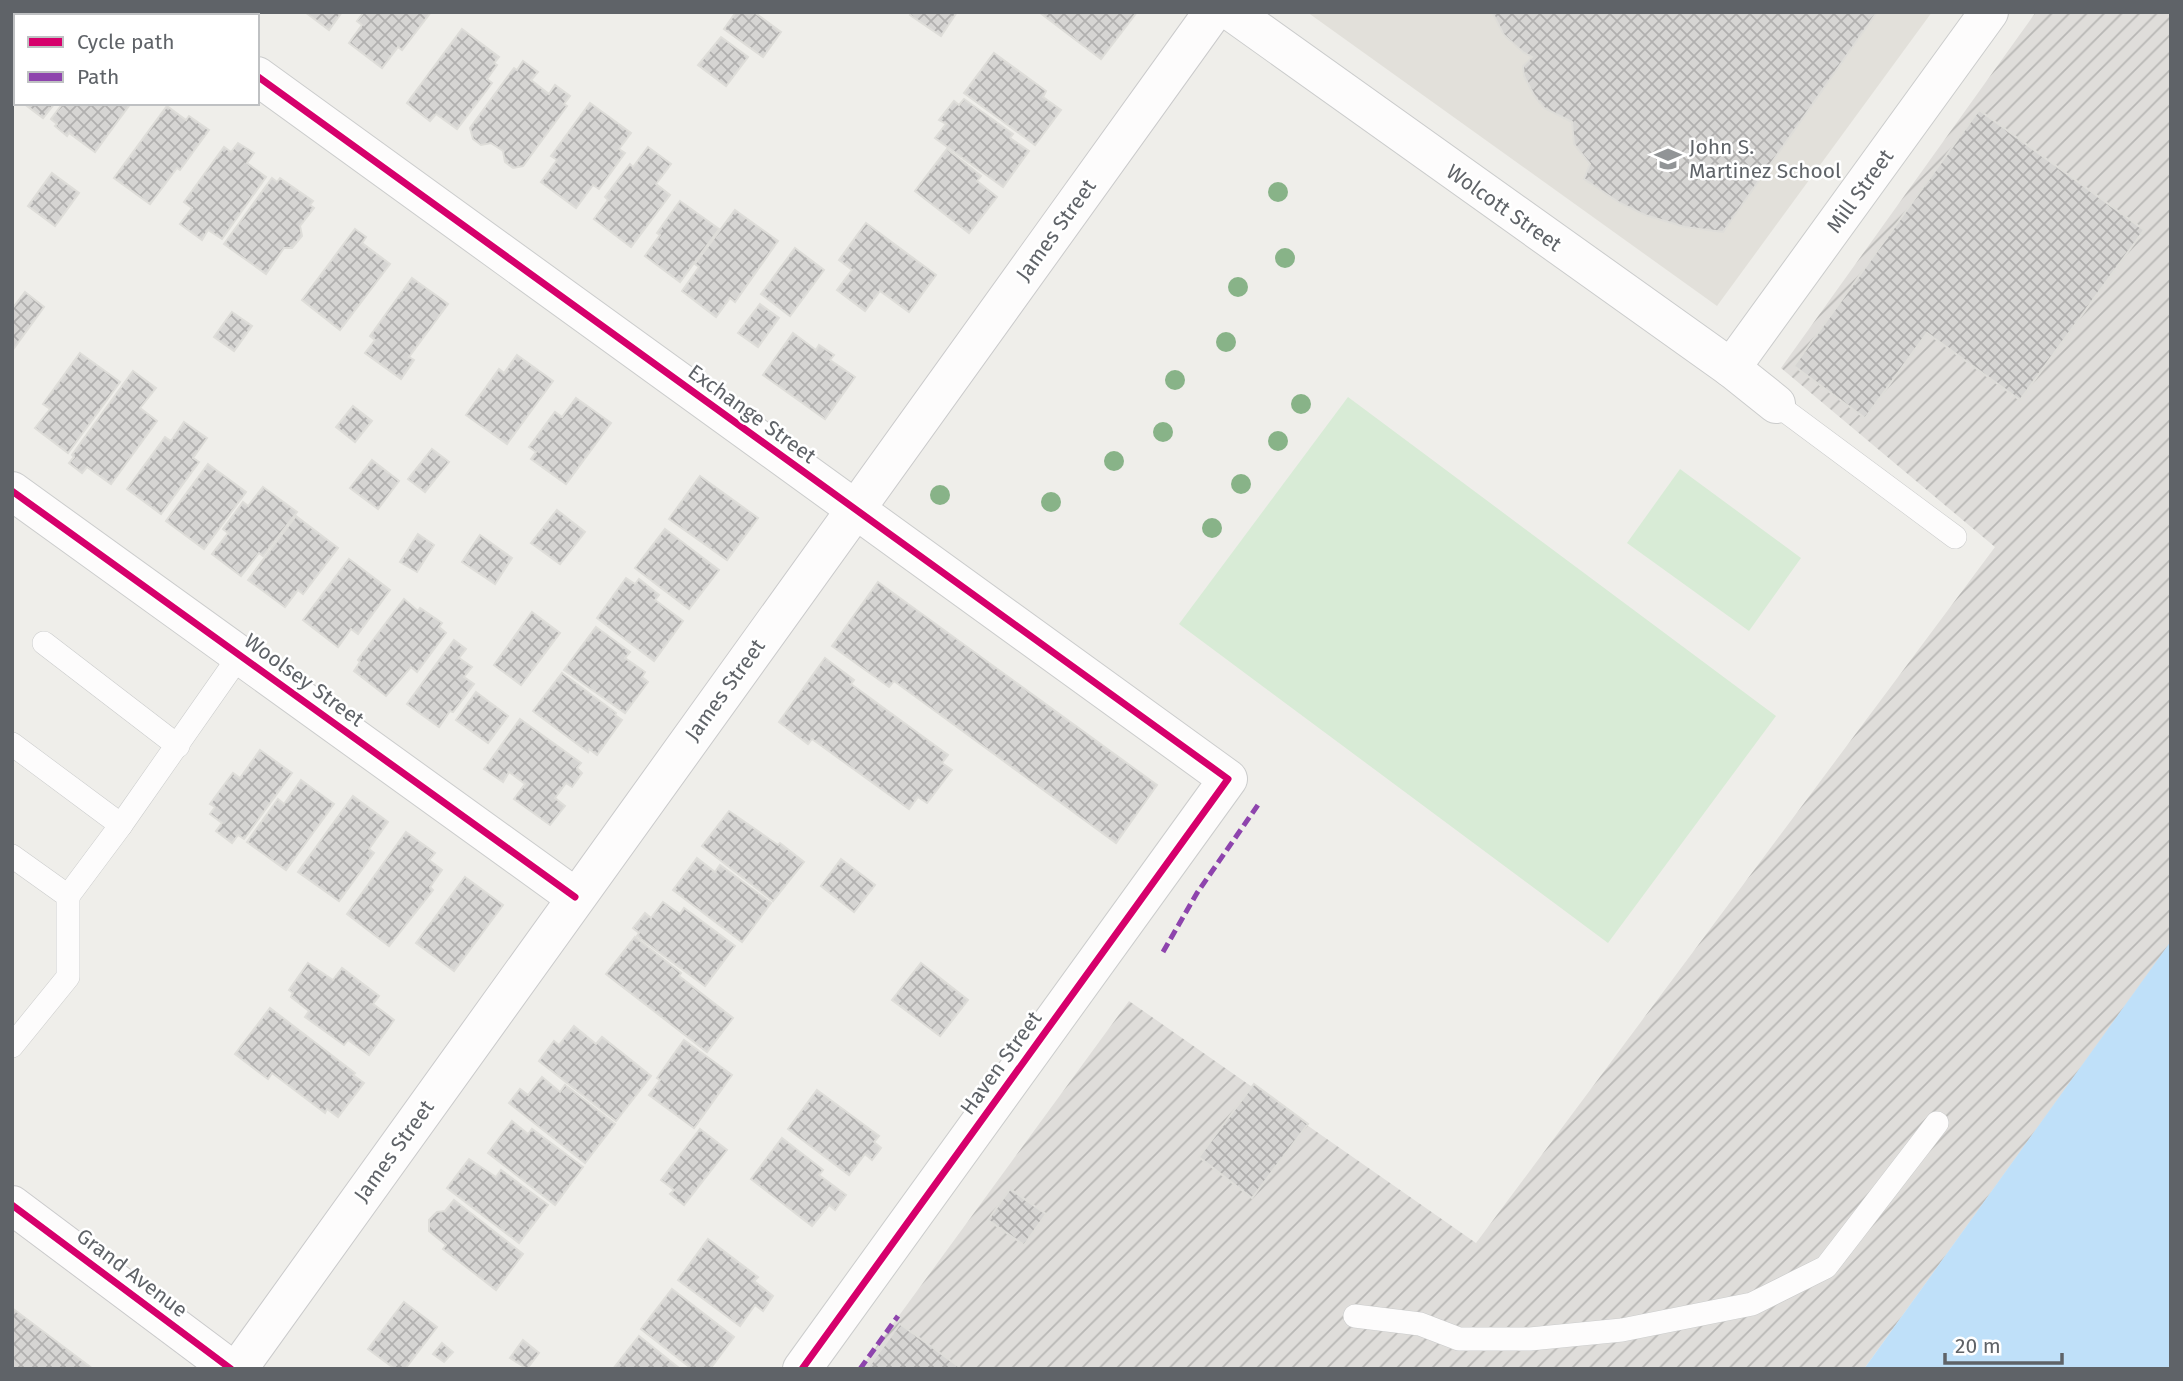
<svg xmlns="http://www.w3.org/2000/svg" width="2183" height="1381" viewBox="0 0 2183 1381" font-family="'Fira Sans',sans-serif">
  <defs>
    <pattern id="industrial-furrows" width="10" height="10" patternUnits="userSpaceOnUse" patternTransform="scale(1.75)"><rect width="10" height="10" fill="#dfddda"/><path d="M-1 1l2-2M0 10L10 0M9 11l2-2" fill="none" stroke="#b8b7b5"/></pattern>
    <pattern id="building-cross-hatch" width="8" height="8" patternUnits="userSpaceOnUse" patternTransform="scale(1.75)"><rect width="8" height="8" fill="#d6d5d3"/><path d="M0 0l8 8M0 8l8-8" fill="none" stroke="#b1b0af"/></pattern>
  </defs>
  <rect width="100%" height="100%" fill="#efeeea"/>
  <!-- industrial -->
  <path fill="url(#industrial-furrows)" d="M2036 12H2171V942L1864 1369H860L1129 1001 1476 1243 1995 547 1781 368Z"/>
  <!-- education -->
  <path fill="#e2e0da" d="M1307 12H1932L1717 306Z"/>
  <!-- grass -->
  <g fill="#d8ebd6">
    <path d="M1348 397 1776 716 1608 943 1179 624Z"/>
    <path d="M1680 469 1801 558 1749 631 1627 543Z"/>
  </g>
  <!-- water -->
  <path fill="#bfe0f9" d="M2171 941V1369H1864Z"/>
  <!-- building -->
  <g fill="url(#building-cross-hatch)" stroke="#deddd9" stroke-width="2">
    <path d="M305 12H342L329 30Z"/>
    <path d="M364 12H431L402 50 398 47 382 68 349 43 362 25 357 21Z"/>
    <path d="M736 12H754L781 32 763 57 724 29Z"/>
    <path d="M912 12H957L941 36 910 15Z"/>
    <path d="M1039 12H1137L1101 59Z"/>
    <path d="M1492 12H1877L1723 232 1685 227 1645 215 1620 203 1584 179 1590 164 1574 144 1572 122 1544 108 1535 97 1524 76 1523 66 1532 57 1523 52 1504 35Z"/>
    <path d="M462 29 499 57 494 63 497 65 487 79 492 83 457 129 436 114 430 121 407 103Z"/>
    <path d="M721 37 748 57 726 86 698 65Z"/>
    <path d="M994 53 1046 91 1043 97 1061 110 1035 145 964 93Z"/>
    <path d="M523 61 538 72 531 80 549 94 555 85 570 96 564 104 567 106 523 166 513 168 505 162 503 151 491 143 481 145 473 139 470 128 514 68 517 70Z"/>
    <path d="M964 99 1013 134 1010 138 1029 151 1003 187 935 138 946 124 939 120 954 101 959 105Z"/>
    <path d="M23 103H55L43 118Z"/>
    <path d="M63 103H131L95 152 69 133 67 136 55 126 57 124 51 119Z"/>
    <path d="M590 103 631 133 619 149 625 153 599 189 593 185 576 208 541 182 557 160 551 156Z"/>
    <path d="M167 106 186 120 189 116 209 130 180 170 177 168 150 204 114 178Z"/>
    <path d="M1979 110 2144 230 2020 400 1927 333 1865 418 1794 366Z"/>
    <path d="M238 143 254 153 247 163 266 177 222 239 208 230 202 240 180 224 192 208 184 202 224 147 231 152Z"/>
    <path d="M648 147 671 164 656 184 670 195 631 247 594 219 608 200 605 197 630 164 633 167Z"/>
    <path d="M947 149 981 176 977 181 997 197 969 233 915 191Z"/>
    <path d="M52 173 79 193 55 226 28 206Z"/>
    <path d="M272 178 277 182 280 178 313 201 310 205 314 208 300 226 302 236 292 248H284L266 274 224 244Z"/>
    <path d="M680 201 719 229 680 282 645 256 660 235 657 233Z"/>
    <path d="M735 210 778 241 735 302 730 298 716 317 682 291 699 267 695 264Z"/>
    <path d="M866 223 936 275 909 312 880 291 865 311 837 290 852 270 839 260Z"/>
    <path d="M355 229 366 237 362 243 390 264 340 330 302 300Z"/>
    <path d="M795 248 824 270 790 316 761 294Z"/>
    <path d="M412 278 448 304 409 357 414 360 401 379 365 353 375 340 370 336Z"/>
    <path d="M25 292 44 307 12 351V309Z"/>
    <path d="M760 304 779 318 758 347 738 333Z"/>
    <path d="M232 312 252 326 234 351 214 337Z"/>
    <path d="M793 333 816 350 819 345 834 355 830 360 855 377 825 419 763 375Z"/>
    <path d="M80 353 120 382 68 453 35 428 50 409 43 404Z"/>
    <path d="M517 355 553 381 507 444 466 415 499 369 504 373Z"/>
    <path d="M133 371 156 388 140 408 157 421 111 484 87 467 82 473 69 463 74 457 72 455Z"/>
    <path d="M576 398 611 423 566 484 531 459 536 452 529 447 555 412 562 417Z"/>
    <path d="M353 406 372 421 355 442 336 427Z"/>
    <path d="M184 422 207 438 193 458 199 462 161 514 127 489 165 437 171 441Z"/>
    <path d="M432 449 449 462 425 492 408 479Z"/>
    <path d="M372 460 399 481 378 509 350 488Z"/>
    <path d="M208 464 246 492 204 549 166 521Z"/>
    <path d="M700 476 758 518 727 560 669 519Z"/>
    <path d="M263 487 297 512 263 556 259 553 241 576 212 554 228 533 223 529 243 502 248 506Z"/>
    <path d="M557 510 585 532 560 564 531 543Z"/>
    <path d="M296 516 338 548 303 594 298 590 285 607 248 580Z"/>
    <path d="M665 529 719 570 689 609 635 568Z"/>
    <path d="M418 534 434 545 417 572 400 562Z"/>
    <path d="M480 535 512 558 495 584 462 562Z"/>
    <path d="M349 559 390 590 358 634 351 629 338 647 303 620Z"/>
    <path d="M626 578 635 584 639 579 659 595 655 600 683 621 654 661 597 618Z"/>
    <path d="M878 582 1157 785 1116 843 894 681 889 687 832 646Z"/>
    <path d="M404 599 418 611 420 608 442 623 439 627 446 633 417 672 411 667 386 696 354 671 360 662 358 660Z"/>
    <path d="M532 612 560 633 521 685 494 665Z"/>
    <path d="M596 627 630 652 625 658 645 672 642 677 648 682 625 713 564 670Z"/>
    <path d="M454 640 466 649 459 658 472 667 464 677 474 684 453 712 450 711 439 727 407 704Z"/>
    <path d="M825 658 854 680 851 684 948 755 942 763 952 770 927 803 918 797 909 809 812 739 808 744 779 722Z"/>
    <path d="M562 673 616 713 615 715 622 720 597 755 589 749 588 752 533 711Z"/>
    <path d="M476 692 508 716 488 743 456 720Z"/>
    <path d="M520 719 581 763 577 768 582 773 572 787 566 783 555 798 565 806 550 825 514 799 525 784 509 772 503 782 484 769Z"/>
    <path d="M260 750 292 773 244 839 238 835 232 843 216 831 222 823 210 814 215 807 210 804 233 773 240 778Z"/>
    <path d="M301 780 334 804 286 870 247 842 278 799 284 804Z"/>
    <path d="M353 796 388 822 369 849 374 853 339 901 298 872Z"/>
    <path d="M729 811 778 845 780 843 804 862 773 901 702 846Z"/>
    <path d="M406 832 435 853 429 860 442 870 430 887 433 890 389 946 347 914Z"/>
    <path d="M697 858 715 872 720 865 771 903 742 942 673 890Z"/>
    <path d="M841 859 875 885 854 912 821 886Z"/>
    <path d="M465 877 503 905 454 971 416 943Z"/>
    <path d="M663 902 680 914 684 908 735 946 705 986 637 936 639 933 633 928 645 913 651 918Z"/>
    <path d="M635 937 681 973 679 976 733 1018 707 1052 606 974Z"/>
    <path d="M308 963 333 980 342 968 379 996 373 1004 394 1020 369 1055 348 1040 344 1045 305 1017 309 1011 291 997 293 993 289 990Z"/>
    <path d="M921 963 968 1000 940 1036 892 1000Z"/>
    <path d="M270 1008 355 1073 353 1075 364 1083 338 1117 327 1109 325 1113 272 1073 268 1079 235 1054Z"/>
    <path d="M574 1026 596 1044 602 1037 651 1076 616 1121 539 1061 554 1041 559 1045Z"/>
    <path d="M684 1040 732 1075 694 1128 649 1095 660 1080 657 1078Z"/>
    <path d="M542 1077 560 1092 565 1085 615 1124 585 1163 509 1103 520 1089 528 1095Z"/>
    <path d="M1254 1084 1308 1124 1252 1198 1199 1157Z"/>
    <path d="M817 1090 879 1136 874 1142 881 1148 872 1160 865 1154 849 1175 788 1129Z"/>
    <path d="M512 1121 528 1134 532 1129 583 1167 555 1205 488 1153Z"/>
    <path d="M700 1129 727 1150 684 1205 670 1194 674 1190 661 1180Z"/>
    <path d="M782 1138 823 1170 819 1175 846 1195 835 1210 829 1205 812 1226 751 1179Z"/>
    <path d="M469 1159 496 1177 501 1170 548 1205 519 1243 447 1188Z"/>
    <path d="M1010 1189 1046 1214 1024 1245 988 1220Z"/>
    <path d="M454 1200 523 1254 496 1290 443 1249 446 1245 429 1231V1220L437 1212 445 1211Z"/>
    <path d="M708 1239 758 1277 754 1281 773 1296 763 1311 755 1305 740 1326 678 1280Z"/>
    <path d="M672 1289 734 1337 710 1369H692L641 1329Z"/>
    <path d="M404 1302 437 1327 405 1369H395L368 1349Z"/>
    <path d="M12 1308 93 1369H12Z"/>
    <path d="M900 1324 962 1369H867Z"/>
    <path d="M639 1336 679 1368 613 1369Z"/>
    <path d="M523 1340 539 1353 527 1369 510 1358Z"/>
    <path d="M442 1343 453 1352 444 1362 433 1354Z"/>
  </g>
  <g fill="none" stroke-linecap="round" stroke-linejoin="round">
    <!-- service casing -->
    <g stroke="#cbcccc" stroke-width="24">
      <g id="service">
        <path d="M1776 404 1955 537"/>
        <path d="M44 643 178 746"/>
        <path d="M12 744 121 825"/>
        <path d="M12 856 68 896V977L12 1046"/>
        <path d="M68 896 121 825 240 655"/>
        <path d="M1355 1316 1420 1324 1459 1339H1530L1622 1330 1752 1304 1826 1267 1937 1123"/>
      </g>
    </g>
    <!-- minor casing -->
    <g stroke="#cbcccc" stroke-width="40">
      <g id="minor">
        <path d="M170 12 175 16"/>
        <path d="M1232 12 1731 368 1776 404"/>
        <path d="M257 76 1228 779 802 1369"/>
        <path d="M1731 368 1989 12"/>
        <path d="M12 491 575 897"/>
      </g>
    </g>
    <!-- secondary casing -->
    <g stroke="#cacacb" stroke-width="40">
      <g id="secondary">
        <path d="M12 1205 231 1369"/>
        <path d="M238 1369 1213 12"/>
      </g>
    </g>
    <!-- service -->
    <use href="#service" stroke="#fdfcfc" stroke-width="23"/>
    <!-- minor -->
    <use href="#minor" stroke="#fdfcfc" stroke-width="38"/>
    <!-- secondary -->
    <use href="#secondary" stroke="#fdfcfc" stroke-width="38"/>
    <!-- quiet -->
    <g stroke="#8e44ad" stroke-width="5" stroke-dasharray="10 5" stroke-linecap="butt">
      <path d="M1163 952 1197 893 1260 802"/>
      <path d="M860 1369 898 1316"/>
    </g>
    <!-- cycleway casing -->
    <g stroke="#fff" stroke-width="11">
      <g id="cycleway">
        <path d="M257 76 1228 779 802 1369"/>
        <path d="M12 491 575 897"/>
        <path d="M12 1205 231 1369"/>
      </g>
    </g>
    <!-- cycleway -->
    <use href="#cycleway" stroke="#d6006c" stroke-width="7"/>
  </g>
  <!-- trees -->
  <g fill="#88b388">
    <circle cx="1278" cy="192" r="10"/>
    <circle cx="1285" cy="258" r="10"/>
    <circle cx="1238" cy="287" r="10"/>
    <circle cx="1226" cy="342" r="10"/>
    <circle cx="1175" cy="380" r="10"/>
    <circle cx="1301" cy="404" r="10"/>
    <circle cx="1163" cy="432" r="10"/>
    <circle cx="1278" cy="441" r="10"/>
    <circle cx="1114" cy="461" r="10"/>
    <circle cx="1241" cy="484" r="10"/>
    <circle cx="940" cy="495" r="10"/>
    <circle cx="1051" cy="502" r="10"/>
    <circle cx="1212" cy="528" r="10"/>
  </g>
  <!-- icons -->
  <defs>
    <g id="school-bare" transform="scale(2.1)"><path d="M0-5L7-2L0 1L-7-2ZM-4 1L0 2.5L4 1V4Q0 6-4 4Z" fill="#919496" stroke="#fff" stroke-width="2.5" paint-order="stroke"/></g>
  </defs>
  <g fill-rule="evenodd">
    <use href="#school-bare" x="1668" y="159"/>
  </g>
  <g text-anchor="middle" dominant-baseline="central" stroke-width="5" stroke-linejoin="round" paint-order="stroke">
    <!-- poi labels -->
    <g font-size="21" fill="#5f6368" stroke="#fff" text-anchor="start">
      <text x="1689" y="147">John S.<tspan x="1689" dy="24">Martinez School</tspan></text>
    </g>
    <!-- street labels -->
    <g font-size="21" fill="#5f6368" stroke="#fff">
      <text transform="translate(1860 191) rotate(-54)">Mill Street</text>
      <text transform="translate(1504 208) rotate(35)">Wolcott Street</text>
      <text transform="translate(1056 230) rotate(-54)">James Street</text>
      <text transform="translate(752 414) rotate(36)">Exchange Street</text>
      <text transform="translate(304 680) rotate(36)">Woolsey Street</text>
      <text transform="translate(725 690) rotate(-54)">James Street</text>
      <text transform="translate(1001 1063) rotate(-54)">Haven Street</text>
      <text transform="translate(394 1151) rotate(-54)">James Street</text>
      <text transform="translate(132 1273) rotate(37)">Grand Avenue</text>
    </g>
  </g>
  <!-- border -->
  <rect width="2183" height="1381" fill="none" stroke="#5f6368" stroke-width="28"/>
  <!-- legend -->
  <rect x="14" y="14" width="245" height="91" fill="#ffffff" stroke="#bfc1c3" stroke-width="2"/>
  <rect x="28" y="37" width="35" height="10" fill="#d6006c" stroke="#bfc1c3" stroke-width="2"/>
  <text x="77" y="49" font-size="21" fill="#5f6368">Cycle path</text>
  <rect x="28" y="72" width="35" height="10" fill="#8e44ad" stroke="#bfc1c3" stroke-width="2"/>
  <text x="77" y="84" font-size="21" fill="#5f6368">Path</text>
  <!-- scale -->
  <path d="M1945 1353v10h117v-10" fill="none" stroke="#5f6368" stroke-width="3.5"/>
  <text x="1955" y="1353" font-size="21" fill="#5f6368" stroke="#ffffff" stroke-width="5" paint-order="stroke">20 m</text>
</svg>
